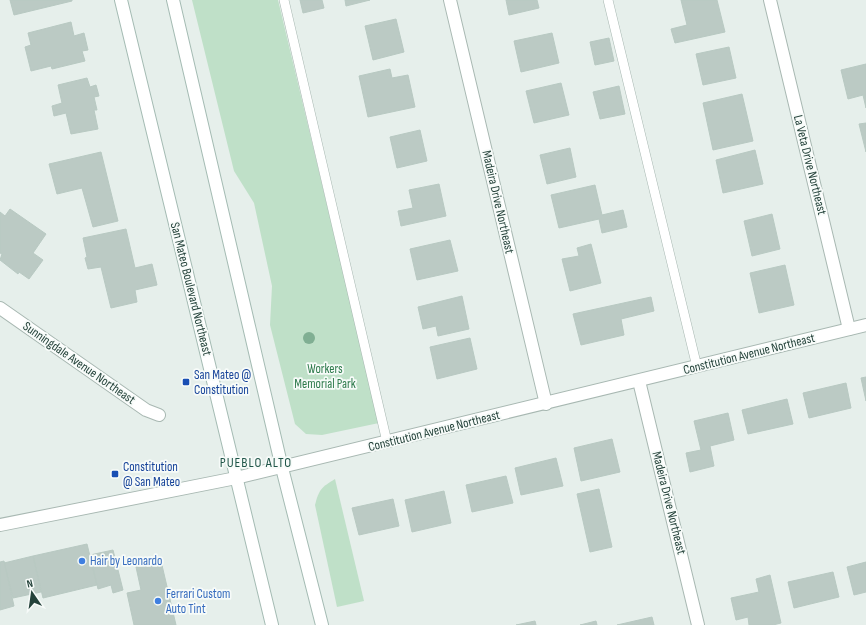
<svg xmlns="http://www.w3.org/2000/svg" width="866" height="625" viewBox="0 0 866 625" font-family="'Sofia Sans Condensed',sans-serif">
  <rect width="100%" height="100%" fill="#e6efeb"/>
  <!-- green -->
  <g fill="#bfe0c8">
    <path d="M192 0H278L379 423 322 435 306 434 295 424 270 325 272 286 254 203 234 171Z"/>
    <path d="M335 479 364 601 337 607 315 505C319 489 322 487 335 479Z"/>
  </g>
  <!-- building -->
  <g fill="#bbcac4" stroke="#b8c9c2">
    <path d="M10 0H72V1L14 15Z"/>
    <path d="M300 0H322L324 8 303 13Z"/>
    <path d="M345 0H370L346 6Z"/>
    <path d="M506 0H537L539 8 509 15Z"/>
    <path d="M681 0H717L725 32 675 43 671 29 687 25Z"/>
    <path d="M396 19 404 52 373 60 365 26Z"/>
    <path d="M71 22 74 36 84 33 88 50 82 51 85 61 52 69 51 66 31 71 25 47 31 45 28 33Z"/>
    <path d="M552 33 559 63 521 72 514 41Z"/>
    <path d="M609 38 614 61 595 65 590 42Z"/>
    <path d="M729 47 736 78 703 85 696 54Z"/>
    <path d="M866 64V108L863 95 848 99 841 70Z"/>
    <path d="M390 69 392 78 408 75 415 107 368 117 359 76Z"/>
    <path d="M87 78 90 87 96 85 99 96 94 97 97 110H94L98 129 71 134 66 113 54 116 52 106 62 103 58 85Z"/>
    <path d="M561 83 569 115 534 123 526 91Z"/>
    <path d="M619 86 625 114 600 119 593 92Z"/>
    <path d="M742 94 753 141 713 150 703 103Z"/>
    <path d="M866 123V152L859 124Z"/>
    <path d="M420 130 427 161 397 168 390 137Z"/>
    <path d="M570 148 576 177 547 184 540 155Z"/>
    <path d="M755 150 763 184 723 193 716 160Z"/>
    <path d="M101 152 118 221 93 227 82 188 57 194 49 164Z"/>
    <path d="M439 184 446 216 401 226 398 211 413 208 409 190Z"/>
    <path d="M595 185 602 215 623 210 627 227 602 233 599 219 559 228 551 195Z"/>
    <path d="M10 209 46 234 33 253 43 260 29 279 19 272 18 274 0 260 2 254 0 253V212L5 216Z"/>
    <path d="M772 214 780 249 752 256 744 221Z"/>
    <path d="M126 229 135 268 152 264 157 285 135 290 137 302 111 308 101 267 88 269 85 258 87 257 83 238Z"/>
    <path d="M450 240 458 271 417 280 410 249Z"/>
    <path d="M591 244 601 283 570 291 562 259 579 256 577 248Z"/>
    <path d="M785 265 794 305 759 313 750 273Z"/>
    <path d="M462 296 469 329 438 336 436 326 423 329 418 307Z"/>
    <path d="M651 297 654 311 621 319 624 335 581 345 573 314Z"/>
    <path d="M470 338 477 369 437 379 430 347Z"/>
    <path d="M866 377V401L861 378Z"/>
    <path d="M846 383 851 408 809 418 803 393Z"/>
    <path d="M787 399 793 424 748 434 742 410Z"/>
    <path d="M728 413 734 440 710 446 714 466 690 472 686 453 701 450 694 421Z"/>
    <path d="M612 439 620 472 581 481 574 448Z"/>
    <path d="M556 458 563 486 521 495 515 468Z"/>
    <path d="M506 476 513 503 472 512 466 485Z"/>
    <path d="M599 489 612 547 590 552 577 494Z"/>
    <path d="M444 491 451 523 412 532 405 500Z"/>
    <path d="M393 499 399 526 359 535 352 508Z"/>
    <path d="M87 544 97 585 43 598 33 556Z"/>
    <path d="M113 550 123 590 113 593 111 585 98 589 90 555Z"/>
    <path d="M33 556 41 592 13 598 4 563Z"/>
    <path d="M4 561 14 606 0 610V562Z"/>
    <path d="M161 561 176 625H134L127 593 141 590 136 567Z"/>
    <path d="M866 562V592L854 595 847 567Z"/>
    <path d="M833 572 839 597 794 608 788 582Z"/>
    <path d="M770 575 781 623 773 625H749L748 617 736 620 731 598 759 592 756 579Z"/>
    <path d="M652 617 654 625H617Z"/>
    <path d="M535 621 536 625H516Z"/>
    <path d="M596 621 597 625H580Z"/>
  </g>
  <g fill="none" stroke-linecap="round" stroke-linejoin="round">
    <!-- service casing -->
    <g stroke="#a8b8b2" stroke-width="10">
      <g id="service">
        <path d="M284 0 387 442"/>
        <path d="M608 0 697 367"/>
      </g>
    </g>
    <!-- minor casing -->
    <g stroke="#a8b8b2" stroke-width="14">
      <g id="minor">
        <path d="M450 0 546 404"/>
        <path d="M770 0 849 329"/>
        <path d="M0 308 146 410 159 415"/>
        <path d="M639 381 698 625"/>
      </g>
    </g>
    <!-- tertiary casing -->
    <g stroke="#a8b8b2" stroke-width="14">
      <path id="tertiary" d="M0 525 236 478 866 325"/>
    </g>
    <!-- secondary casing -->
    <g stroke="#a4bbb3" stroke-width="14">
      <g id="secondary">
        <path d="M121 0 272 625"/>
        <path d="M173 0 282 468 322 625"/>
      </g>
    </g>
    <!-- service -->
    <use href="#service" stroke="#fff" stroke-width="9"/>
    <!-- minor -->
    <use href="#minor" stroke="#fff" stroke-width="12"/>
    <!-- tertiary -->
    <use href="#tertiary" stroke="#fff" stroke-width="12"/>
    <!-- secondary -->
    <use href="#secondary" stroke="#fff" stroke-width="12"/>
  </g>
  <!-- trees -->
  <circle fill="#80af93" cx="309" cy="338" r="6"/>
  <!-- markers -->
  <g fill="#1a4fb4" stroke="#f7fbf9" stroke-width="1.5">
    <rect x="182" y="378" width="8" height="8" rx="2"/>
    <rect x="111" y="470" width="8" height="8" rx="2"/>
  </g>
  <g fill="#3f7fe0" stroke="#f7fbf9" stroke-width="1.5">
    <circle cx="82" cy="561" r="4"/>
    <circle cx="158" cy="601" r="4"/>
  </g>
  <g text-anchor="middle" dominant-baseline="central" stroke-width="3.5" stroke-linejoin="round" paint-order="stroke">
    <!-- street labels -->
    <g font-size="13" fill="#24423a" stroke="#f7fbf9">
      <text transform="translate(810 165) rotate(76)">La Veta Drive Northeast</text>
      <text transform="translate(498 202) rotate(77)">Madeira Drive Northeast</text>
      <text transform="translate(191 289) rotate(76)">San Mateo Boulevard Northeast</text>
      <text transform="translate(749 354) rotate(-14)">Constitution Avenue Northeast</text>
      <text transform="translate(79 363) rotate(35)">Sunningdale Avenue Northeast</text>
      <text transform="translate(434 431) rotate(-14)">Constitution Avenue Northeast</text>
      <text transform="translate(669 503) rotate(76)">Madeira Drive Northeast</text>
    </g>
    <!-- park labels -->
    <g font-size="13" fill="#2d7a4b" stroke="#f7fbf9">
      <text x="325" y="369">Workers<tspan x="325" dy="15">Memorial Park</tspan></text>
    </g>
    <!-- transit labels -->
    <g font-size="13" fill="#164399" stroke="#f7fbf9" text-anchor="start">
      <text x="194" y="375">San Mateo @<tspan x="194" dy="15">Constitution</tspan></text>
      <text x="123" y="467">Constitution<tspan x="123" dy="15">@ San Mateo</tspan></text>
    </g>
    <!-- shop labels -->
    <g font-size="13" fill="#366cbe" stroke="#f7fbf9" text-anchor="start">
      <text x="90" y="561">Hair by Leonardo</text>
      <text x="166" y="594">Ferrari Custom<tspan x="166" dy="15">Auto Tint</tspan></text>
    </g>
    <!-- neighbourhood labels -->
    <g font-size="14" letter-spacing="1" fill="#1f5548" stroke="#f7fbf9">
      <text x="256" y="462">PUEBLO ALTO</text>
    </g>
  </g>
  <!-- north arrow -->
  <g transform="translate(32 593) rotate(347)" stroke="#f7fbf9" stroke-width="3" paint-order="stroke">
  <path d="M0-3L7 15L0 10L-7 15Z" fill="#24423a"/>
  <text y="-6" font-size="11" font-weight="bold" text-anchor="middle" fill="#24423a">N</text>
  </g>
</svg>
